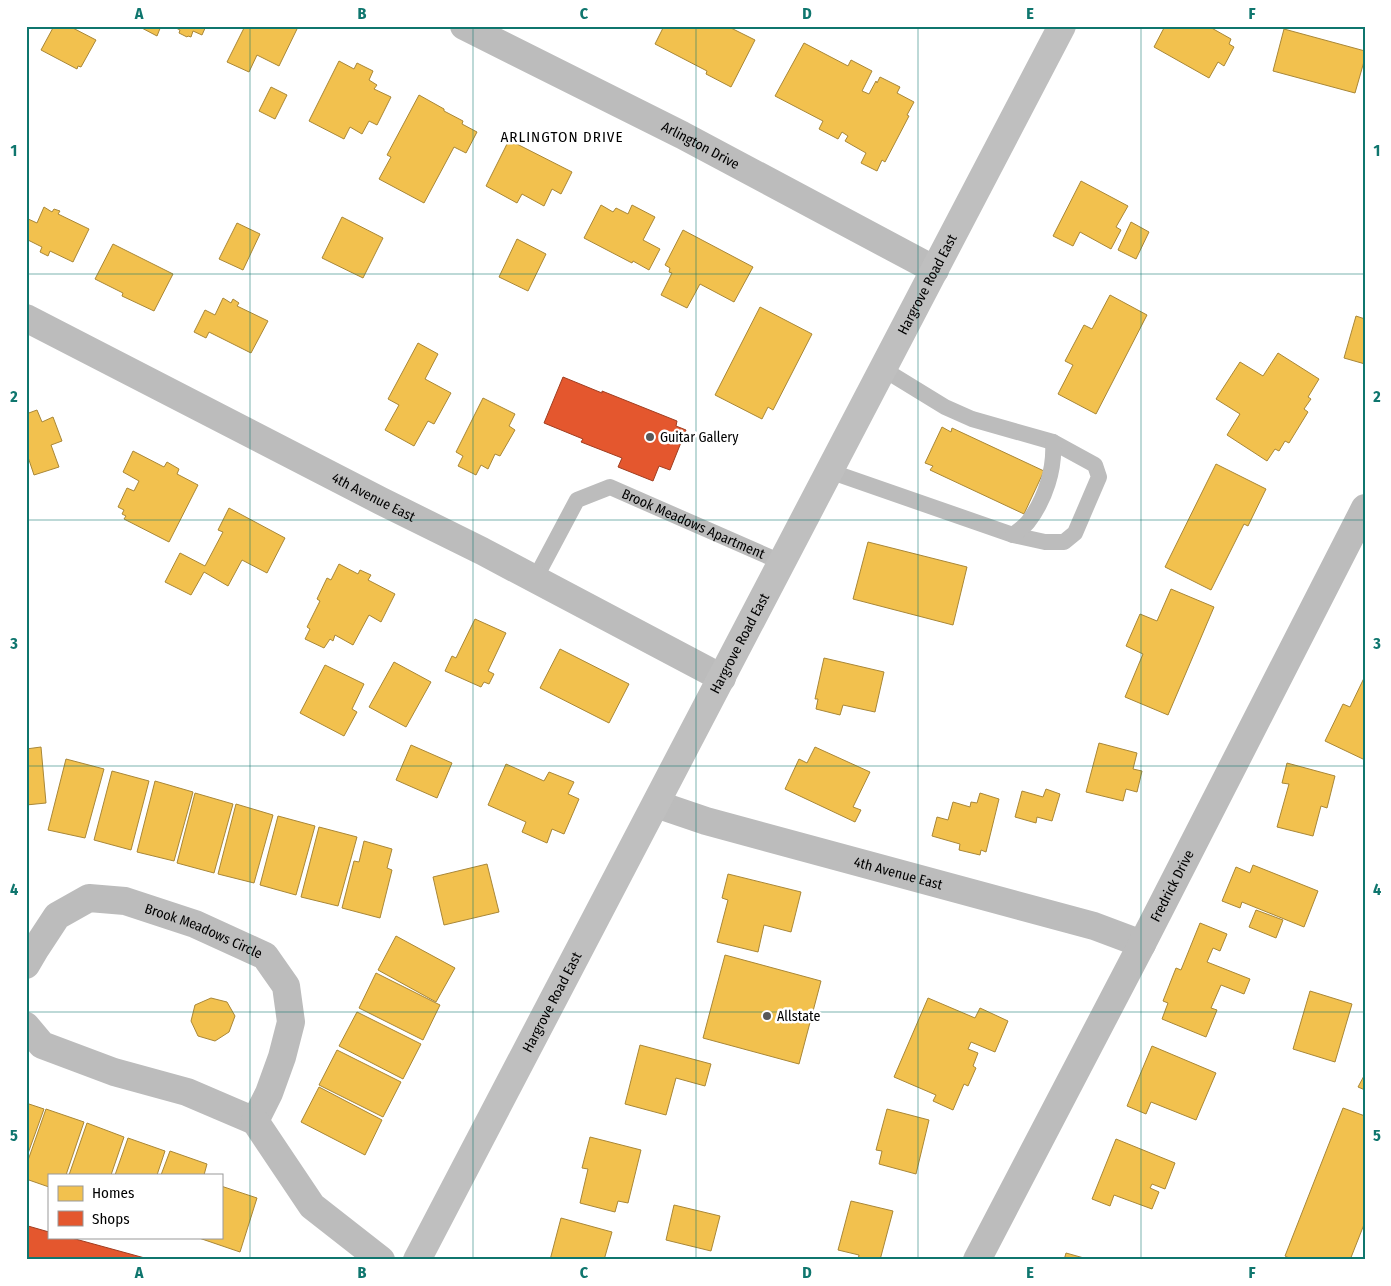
<svg xmlns="http://www.w3.org/2000/svg" width="1391" height="1286" viewBox="0 0 1391 1286" font-family="'Fira Sans Condensed',sans-serif">
  <rect width="100%" height="100%" fill="#fff"/>
  <!-- homes -->
  <g fill="#f2c14e" stroke="#a98737">
    <path d="M54 26H69L96 40 81 67 78 66 77 69 41 50Z"/>
    <path d="M138 26H161L157 36Z"/>
    <path d="M172 26H206L202 35 193 31 191 37 188 36 187 37 179 33 180 30Z"/>
    <path d="M245 26H292L297 29 279 66 257 55 249 72 227 62Z"/>
    <path d="M664 26H727L755 40 731 87 706 74 707 71 655 44Z"/>
    <path d="M1165 26H1208L1231 39 1229 44 1234 47 1224 66 1218 62 1209 78 1154 47Z"/>
    <path d="M1284 29 1365 51V58L1355 93 1273 71Z"/>
    <path d="M804 43 848 66 851 60 872 71 862 91 869 94 876 81 877 83 880 77 900 87 897 93 914 102 907 115 909 116 885 162 882 160 877 171 861 163 866 153 845 141 848 136 842 132 838 139 819 129 823 121 775 96Z"/>
    <path d="M339 61 354 69 357 63 373 71 369 80 377 85 374 89 391 97 377 125 369 121 362 134 350 127 344 139 309 121Z"/>
    <path d="M271 87 287 95 275 119 259 111Z"/>
    <path d="M419 95 444 109V111L463 121 462 124 477 132 466 153 454 147 424 203 379 179 391 157 387 155Z"/>
    <path d="M509 140 572 172 561 194 552 189 544 206 522 194 517 203 486 186Z"/>
    <path d="M1081 181 1128 206 1116 227 1121 230 1111 249 1080 232 1073 246 1053 236Z"/>
    <path d="M601 205 613 212 616 208 628 214 632 205 655 217 643 240 660 249 649 270 633 261 632 263 584 238Z"/>
    <path d="M44 207 52 212 54 209 60 211 58 214 89 229 73 262 50 251 48 256 40 252 42 247 26 239V218L37 223Z"/>
    <path d="M342 217 383 238 363 278 322 258Z"/>
    <path d="M1131 222 1149 232 1136 259 1118 250Z"/>
    <path d="M237 223 260 234 243 270 219 259Z"/>
    <path d="M683 230 753 267 734 302 700 284 687 308 661 295 672 273 669 272 670 268 665 265Z"/>
    <path d="M517 239 546 254 528 291 499 277Z"/>
    <path d="M113 244 173 274 154 311 122 296 123 293 95 279Z"/>
    <path d="M1110 295 1147 315 1096 414 1058 394 1073 365 1065 361 1084 325 1092 329Z"/>
    <path d="M223 298 231 303 233 299 239 303 237 306 268 321 251 353 209 332 206 338 194 332 205 310 215 315Z"/>
    <path d="M760 307 812 334 773 410 768 407 762 419 715 395Z"/>
    <path d="M1356 316 1365 319V364L1344 358Z"/>
    <path d="M418 343 438 354 425 379 451 393 434 424 428 421 414 446 385 430 399 405 388 399Z"/>
    <path d="M1278 353 1319 379 1308 397 1311 399 1304 409 1308 412 1289 443 1285 441 1279 451 1275 449 1267 461 1227 435 1240 414 1216 399 1240 362 1263 376Z"/>
    <path d="M483 398 515 414 509 426 515 430 500 456 495 454 488 469 481 465 476 475 458 466 463 456 456 452Z"/>
    <path d="M37 410 42 422 53 417 62 441 51 445 59 467 34 475 28 457H26V414Z"/>
    <path d="M942 427 951 432 952 428 1044 471 1024 514 930 470 933 466 925 463Z"/>
    <path d="M133 451 164 467 167 462 179 469 177 474 198 485 169 542 124 519 126 516 122 514 124 510 118 507 127 488 134 491 139 481 123 472Z"/>
    <path d="M1216 464 1266 489 1248 526 1244 524 1211 590 1165 567Z"/>
    <path d="M229 508 285 538 267 573 242 560 228 586 204 572 191 595 165 582 180 553 205 566 223 532 218 530Z"/>
    <path d="M868 542 967 567 953 625 853 599Z"/>
    <path d="M339 564 358 574 360 570 371 575 368 580 395 594 381 622 369 615 353 645 335 635 333 641 330 639 324 648 305 639 310 629 307 627 320 601 317 599 327 578 331 580Z"/>
    <path d="M1171 589 1214 607 1168 715 1125 697 1143 654 1126 646 1140 614 1157 621Z"/>
    <path d="M475 619 506 633 488 671 494 674 489 684 484 682 481 687 445 671 452 656 456 658Z"/>
    <path d="M560 649 629 684 609 723 540 688Z"/>
    <path d="M824 658 884 672 875 712 843 705 840 715 816 709 818 699H815Z"/>
    <path d="M394 662 431 682 406 727 369 707Z"/>
    <path d="M325 665 364 684 352 709 357 712 344 736 300 713Z"/>
    <path d="M1365 676V760L1325 741 1343 704 1350 707Z"/>
    <path d="M1099 743 1137 753 1133 769 1142 771 1137 792 1126 789 1123 801 1086 792Z"/>
    <path d="M411 745 452 763 437 798 396 780Z"/>
    <path d="M41 747 46 803 26 805V749Z"/>
    <path d="M815 747 870 772 853 807 861 810 855 822 785 789 799 759 807 763Z"/>
    <path d="M66 759 104 769 85 838 48 830Z"/>
    <path d="M1287 763 1335 776 1327 808 1321 806 1313 836 1277 827 1289 784 1282 783Z"/>
    <path d="M506 764 544 781 549 772 574 782 568 794 579 799 564 834 552 829 547 843 522 832 526 822 488 805Z"/>
    <path d="M112 771 149 781 131 850 94 840Z"/>
    <path d="M155 781 193 792 174 861 137 852Z"/>
    <path d="M1046 789 1060 794 1052 821 1037 817 1036 823 1015 817 1022 791 1043 797Z"/>
    <path d="M195 793 233 804 214 873 177 863Z"/>
    <path d="M980 793 999 799 986 852 981 850 980 855 959 850 960 844 932 836 937 817 948 820 953 802 970 807 971 802 977 803Z"/>
    <path d="M236 804 273 815 254 883 218 874Z"/>
    <path d="M278 816 315 826 296 895 260 885Z"/>
    <path d="M319 827 357 837 338 906 301 897Z"/>
    <path d="M364 841 392 849 387 868 392 870 380 918 342 908 354 861 359 862Z"/>
    <path d="M487 864 499 912 444 925 433 877Z"/>
    <path d="M1253 865 1318 891 1304 927 1242 902 1240 908 1222 901 1236 867 1250 873Z"/>
    <path d="M728 874 801 892 791 932 764 925 758 952 717 942 728 900 722 898Z"/>
    <path d="M1256 910 1283 920 1276 938 1249 927Z"/>
    <path d="M1200 923 1227 934 1220 951 1213 948 1207 962 1250 979 1244 994 1221 985 1211 1008 1217 1010 1206 1037 1162 1019 1168 1003 1163 1001 1176 968 1181 970Z"/>
    <path d="M396 936 455 968 436 1002 378 970Z"/>
    <path d="M725 955 821 981 799 1064 703 1038Z"/>
    <path d="M376 973 440 1005 423 1040 359 1008Z"/>
    <path d="M1310 991 1352 1004 1335 1062 1293 1049Z"/>
    <path d="M211 998 227 1002 235 1016 229 1032 215 1041 198 1036 191 1021 195 1005Z"/>
    <path d="M928 998 975 1018 980 1008 1008 1021 995 1052 971 1042 968 1049 978 1053 973 1066 976 1068 968 1086 964 1084 953 1110 933 1101 936 1095 894 1077Z"/>
    <path d="M357 1012 421 1044 403 1079 339 1046Z"/>
    <path d="M640 1045 711 1064 705 1086 676 1078 666 1115 625 1104Z"/>
    <path d="M1152 1046 1216 1073 1196 1120 1151 1102 1146 1114 1127 1106Z"/>
    <path d="M337 1050 401 1082 383 1117 319 1085Z"/>
    <path d="M1365 1074V1090L1358 1087Z"/>
    <path d="M319 1087 382 1120 365 1155 301 1122Z"/>
    <path d="M26 1103 44 1109 26 1159Z"/>
    <path d="M1343 1108 1365 1116V1222L1350 1260H1293L1285 1256Z"/>
    <path d="M46 1109 84 1122 66 1175H49V1187L26 1179V1166Z"/>
    <path d="M887 1109 929 1120 916 1174 879 1164 882 1151 876 1150Z"/>
    <path d="M87 1123 124 1137 111 1175H69Z"/>
    <path d="M590 1137 641 1150 628 1203 618 1201 615 1212 580 1203 588 1169 582 1168Z"/>
    <path d="M128 1138 165 1151 157 1175H115Z"/>
    <path d="M1116 1139 1175 1163 1165 1189 1152 1184 1150 1188 1159 1192 1152 1209 1114 1195 1110 1206 1092 1199Z"/>
    <path d="M170 1151 207 1164 204 1175H161Z"/>
    <path d="M221 1186 257 1198 240 1252 196 1237H221Z"/>
    <path d="M851 1201 893 1211 880 1260H858L859 1255 838 1250Z"/>
    <path d="M674 1205 720 1216 711 1251 666 1240Z"/>
    <path d="M561 1218 612 1232 604 1260H550Z"/>
    <path d="M1066 1253 1091 1260H1064Z"/>
  </g>
  <!-- shops -->
  <g fill="#e4572e" stroke="#a03d20">
    <path d="M563 377 602 393V391L677 421 676 426 686 430 670 470 659 466 653 481 618 467 622 458 581 442 583 439 544 423Z"/>
    <path d="M28 1226 49 1232V1237H68L152 1260H26V1234Z"/>
  </g>
  <g fill="none" stroke-linecap="round" stroke-linejoin="round">
    <!-- lane -->
    <g stroke="#bcbcbc" stroke-width="16">
      <path d="M829 471 1013 535 1045 542H1064L1075 533 1099 477 1095 465 1053 442 972 419 945 407 883 369"/>
      <path d="M1013 535C1018 531 1024 527 1028 522 1045 500 1055 469 1053 442"/>
      <path id="s1" d="M535 579 577 500 610 487 781 562"/>
    </g>
    <!-- street -->
    <g stroke="#bcbcbc" stroke-width="28">
      <path id="s2" d="M464 26 682 135 935 270"/>
      <path id="s3" d="M26 318 381 501 482 551 722 678"/>
      <path id="s4" d="M656 804 706 821 1094 926 1142 944"/>
      <path id="s5" d="M26 965 36 948 57 916 89 898 125 901 195 924 265 956 286 986 291 1022 282 1057 269 1093 255 1121 187 1092 114 1072 42 1045 26 1026"/>
      <path d="M255 1121 312 1206 381 1260"/>
      <path id="s6" d="M977 1260 1142 944 1365 508"/>
    </g>
    <!-- secondary -->
    <path stroke="#bfbfbf" stroke-width="28" id="s7" d="M417 1260 1062 26"/>
  </g>
  <!-- grid -->
  <path fill="none" stroke="#0f766e" stroke-width="1" stroke-opacity="0.55" d="M250 26V1260M473 26V1260M696 26V1260M918 26V1260M1141 26V1260M26 274H1365M26 520H1365M26 766H1365M26 1012H1365"/>
  <!-- markers -->
  <g fill="#595959" stroke="#fff" stroke-width="2">
    <circle cx="650" cy="437" r="5"/>
    <circle cx="767" cy="1016" r="5"/>
  </g>
  <g text-anchor="middle" dominant-baseline="central" stroke-width="5" stroke-linejoin="round" paint-order="stroke">
    <!-- street labels -->
    <g font-size="14" fill="#000" stroke="#fff">
      <text stroke="none"><textPath href="#s2" startOffset="265">Arlington Drive</textPath></text>
      <text stroke="none"><textPath href="#s7" startOffset="1101">Hargrove Road East</textPath></text>
      <text stroke="none"><textPath href="#s3" startOffset="391">4th Avenue East</textPath></text>
      <text stroke="none"><textPath href="#s1" startOffset="216">Brook Meadows Apartment</textPath></text>
      <text stroke="none"><textPath href="#s7" startOffset="696">Hargrove Road East</textPath></text>
      <text stroke="none"><textPath href="#s4" startOffset="252">4th Avenue East</textPath></text>
      <text stroke="none"><textPath href="#s6" startOffset="422">Fredrick Drive</textPath></text>
      <text stroke="none"><textPath href="#s5" startOffset="215">Brook Meadows Circle</textPath></text>
      <text stroke="none"><textPath href="#s7" startOffset="291">Hargrove Road East</textPath></text>
    </g>
    <!-- poi labels -->
    <g font-size="14" fill="#000" stroke="#fff" text-anchor="start">
      <text x="660" y="437">Guitar Gallery</text>
      <text x="777" y="1016">Allstate</text>
    </g>
    <!-- neighbourhood labels -->
    <g font-size="15" letter-spacing="1" fill="#000" stroke="#fff">
      <text x="562" y="137">ARLINGTON DRIVE</text>
    </g>
  </g>
  <!-- border -->
  <rect width="1391" height="1286" fill="none" stroke="#ffffff" stroke-width="55"/>
  <!-- legend -->
  <rect x="48" y="1174" width="175" height="65" fill="#ffffff" stroke="#999999"/>
  <rect x="58" y="1186" width="25" height="15" fill="#f2c14e" stroke="#999999"/>
  <text x="92" y="1198" font-size="15" fill="#000000">Homes</text>
  <rect x="58" y="1211" width="25" height="15" fill="#e4572e" stroke="#999999"/>
  <text x="92" y="1224" font-size="15" fill="#000000">Shops</text>
  <rect x="28" y="28" width="1336" height="1230" fill="none" stroke="#0f766e" stroke-width="2"/>
  <g font-size="16" text-anchor="middle" font-weight="bold" fill="#0f766e">
    <text x="139" y="19">A</text>
    <text x="362" y="19">B</text>
    <text x="584" y="19">C</text>
    <text x="807" y="19">D</text>
    <text x="1030" y="19">E</text>
    <text x="1252" y="19">F</text>
    <text x="14" y="156">1</text>
    <text x="1377" y="156">1</text>
    <text x="14" y="402">2</text>
    <text x="1377" y="402">2</text>
    <text x="14" y="649">3</text>
    <text x="1377" y="649">3</text>
    <text x="14" y="895">4</text>
    <text x="1377" y="895">4</text>
    <text x="14" y="1141">5</text>
    <text x="1377" y="1141">5</text>
    <text x="139" y="1278">A</text>
    <text x="362" y="1278">B</text>
    <text x="584" y="1278">C</text>
    <text x="807" y="1278">D</text>
    <text x="1030" y="1278">E</text>
    <text x="1252" y="1278">F</text>
  </g>
</svg>
